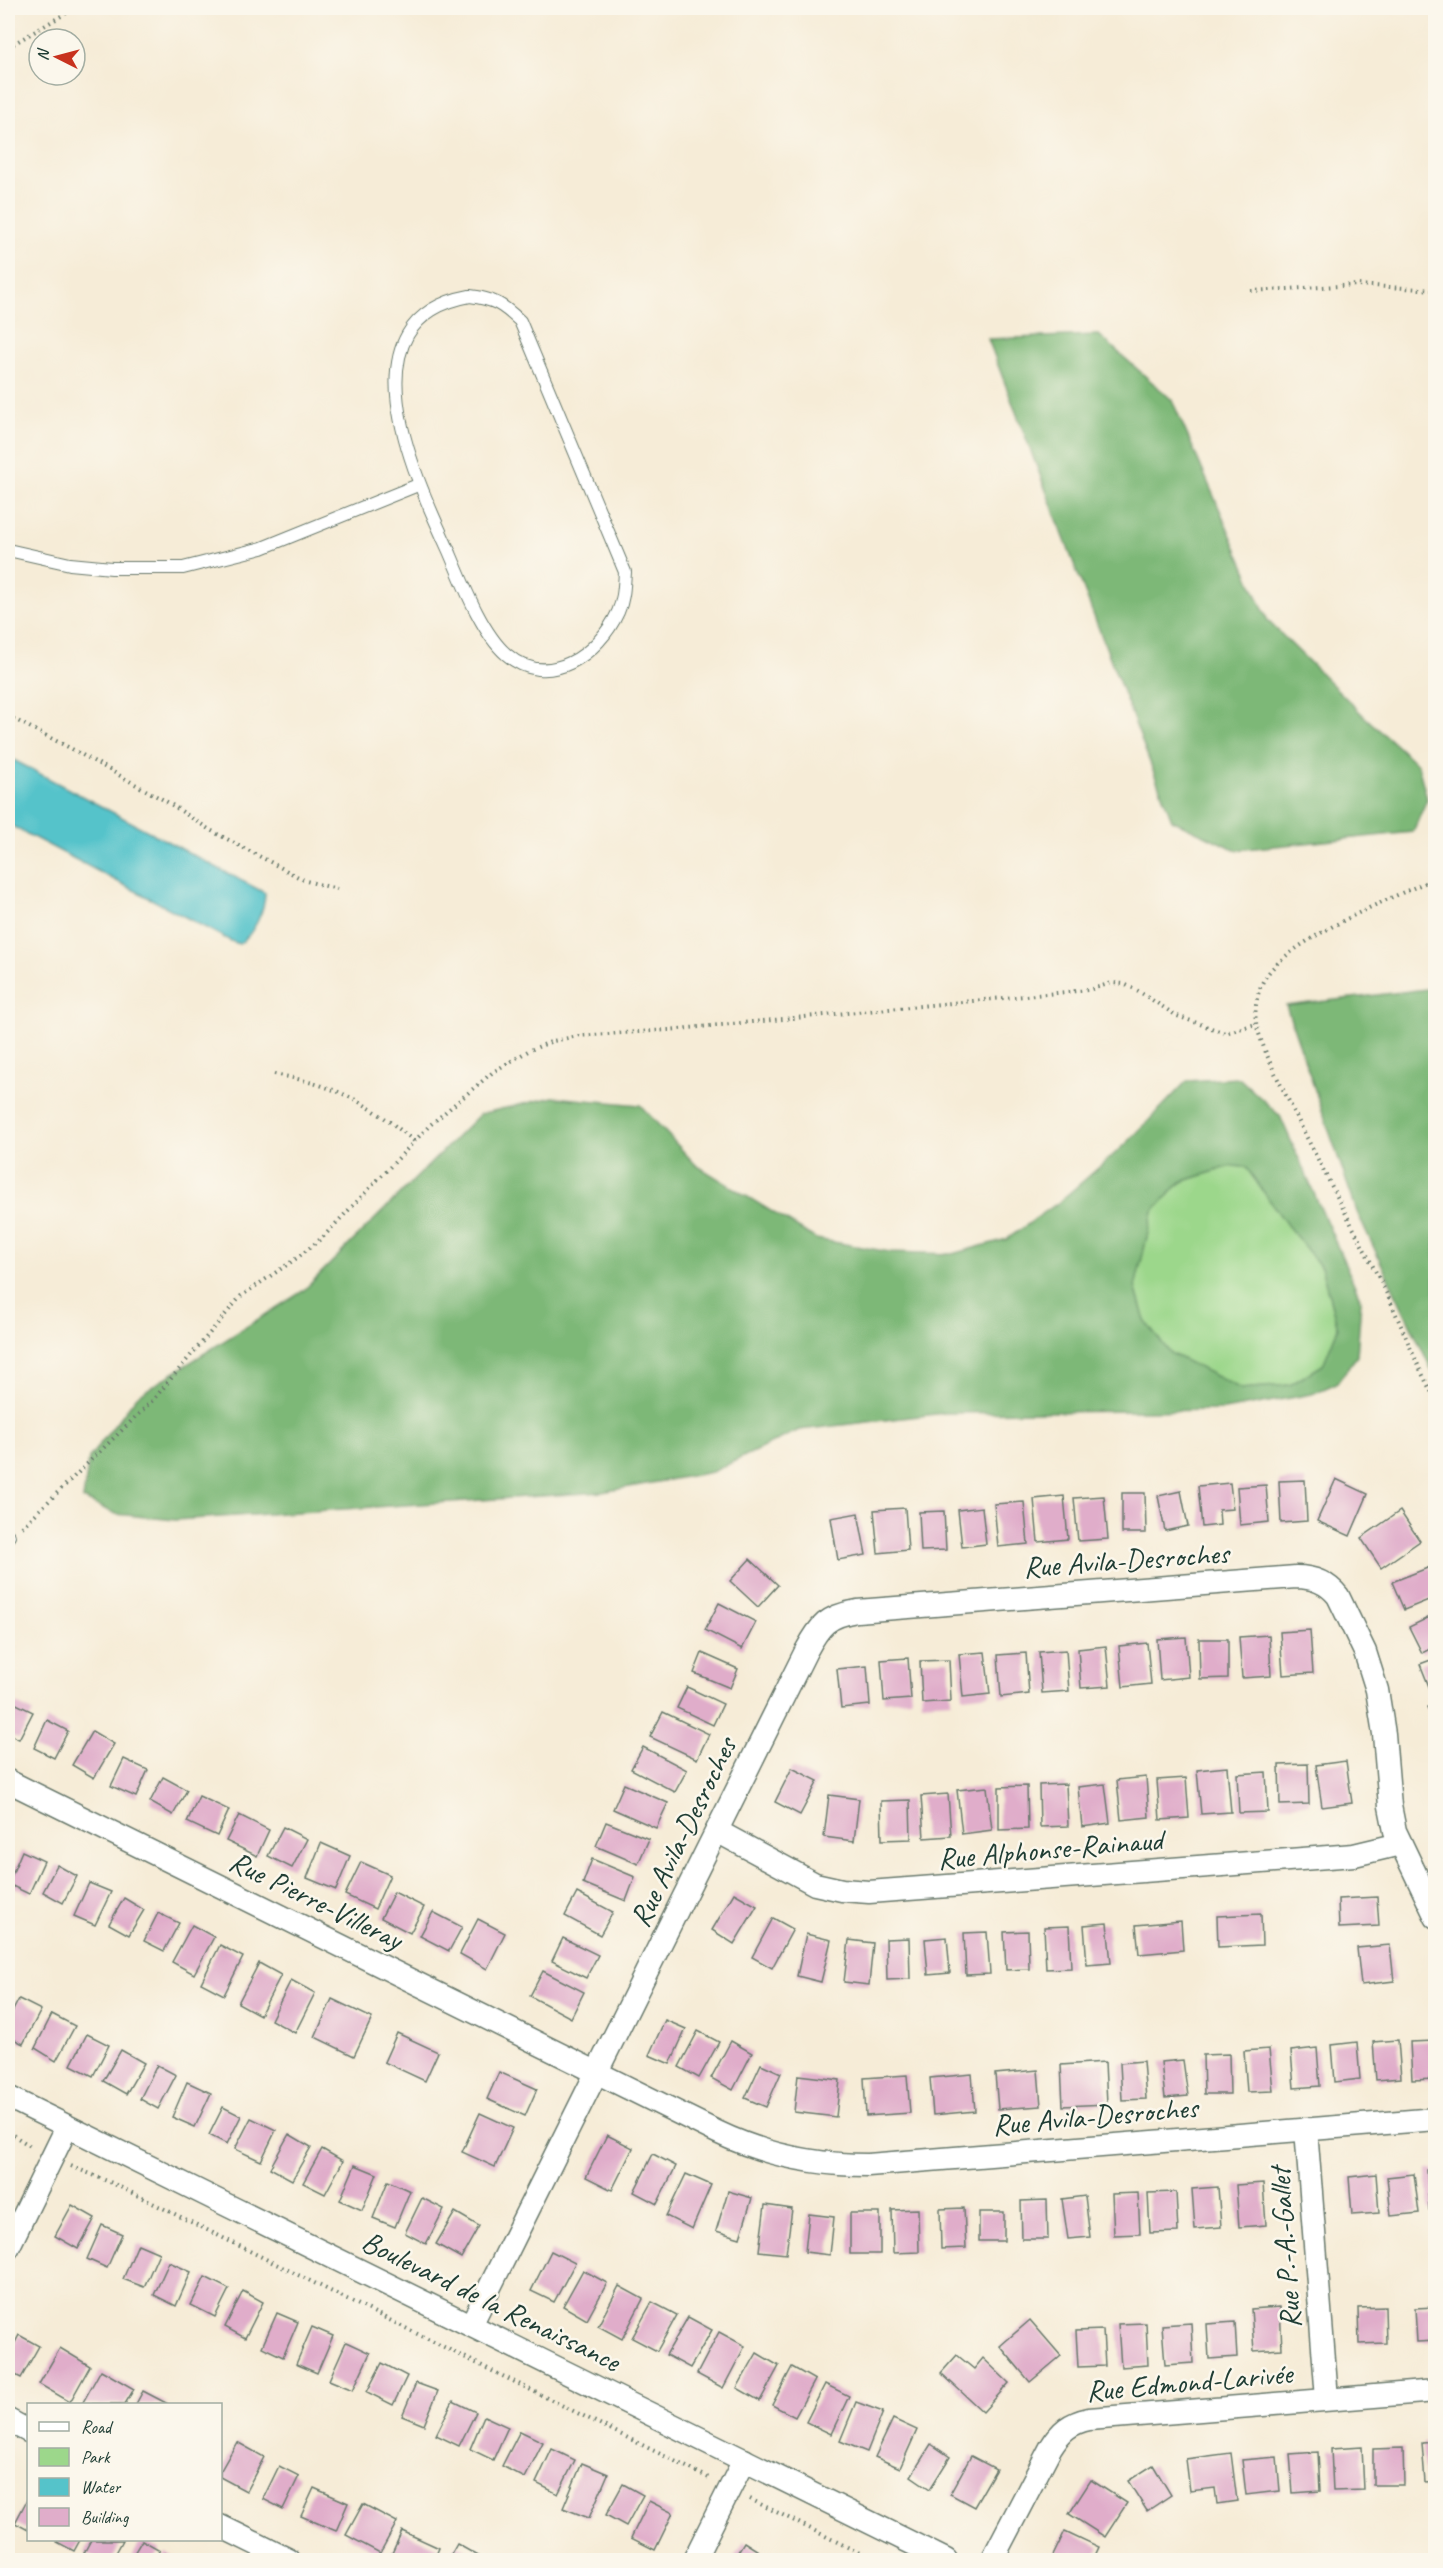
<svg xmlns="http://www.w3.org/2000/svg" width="1443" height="2568" viewBox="0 0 1443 2568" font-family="Caveat,sans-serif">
  <rect width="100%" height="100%" fill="#fbf7ec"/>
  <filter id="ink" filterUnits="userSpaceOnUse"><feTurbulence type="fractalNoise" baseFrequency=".0167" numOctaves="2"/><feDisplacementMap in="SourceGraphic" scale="12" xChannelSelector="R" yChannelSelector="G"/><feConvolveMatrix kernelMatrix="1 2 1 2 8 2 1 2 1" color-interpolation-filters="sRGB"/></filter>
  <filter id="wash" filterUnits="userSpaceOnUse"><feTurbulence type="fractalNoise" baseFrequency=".008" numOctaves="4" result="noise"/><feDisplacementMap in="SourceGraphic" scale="24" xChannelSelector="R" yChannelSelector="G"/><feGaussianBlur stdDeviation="1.35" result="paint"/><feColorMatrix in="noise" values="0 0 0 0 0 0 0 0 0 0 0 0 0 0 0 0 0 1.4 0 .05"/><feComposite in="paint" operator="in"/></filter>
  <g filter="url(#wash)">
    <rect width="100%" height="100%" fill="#f6ecd7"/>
    <!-- green -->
    <path fill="#9cd78b" stroke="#5e8a60" stroke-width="1.5" d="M1231 1166 1246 1167 1287 1224 1321 1267 1338 1328 1323 1365 1290 1385 1241 1389 1170 1353 1145 1321 1135 1286 1153 1211 1181 1182Z"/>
    <!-- forest -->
    <g fill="#7db877" stroke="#4e7a56" stroke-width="1.5" fill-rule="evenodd">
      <path d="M1099 335 1172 400 1268 621 1366 718 1418 765 1427 799 1413 832 1236 850 1172 820 988 339Z"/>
      <path d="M1435 988H1436L1435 1377 1357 1212 1286 1006Z"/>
      <path d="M1239 1078 1280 1116 1361 1300 1357 1356 1337 1383 1312 1394 1224 1410 945 1413 799 1430 712 1472 602 1492 175 1520 116 1514 83 1499 89 1458 137 1396 303 1291 480 1114 553 1097 640 1105 696 1165 816 1239 890 1252 952 1254 1007 1239 1059 1202 1127 1143 1187 1081ZM1230 1166 1246 1167 1287 1225 1321 1267 1338 1328 1323 1365 1290 1385 1241 1389 1170 1353 1145 1321 1135 1287 1153 1211 1181 1182Z"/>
    </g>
    <!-- water -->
    <path fill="#55c3ca" stroke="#3a807f" stroke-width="1.5" d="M8 757 265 893C265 910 253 935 239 944L231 941 8 824Z"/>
    <g id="blocks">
      <!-- building -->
      <g fill="#e0adca">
        <path d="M1336 1479 1368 1494 1350 1536 1317 1521Z"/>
        <path d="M1305 1480 1307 1521 1281 1523 1279 1481Z"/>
        <path d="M1230 1483 1233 1509 1219 1510 1220 1525 1202 1527 1198 1486Z"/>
        <path d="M1266 1485 1269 1522 1240 1525 1237 1487Z"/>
        <path d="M1181 1491 1188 1526 1165 1531 1158 1496Z"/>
        <path d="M1122 1493H1145L1146 1533H1122Z"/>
        <path d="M1064 1496 1068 1539 1038 1542 1034 1499Z"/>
        <path d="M1104 1496 1108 1539 1078 1541 1074 1498Z"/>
        <path d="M1024 1502 1028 1544 998 1547 994 1504Z"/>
        <path d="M982 1507 986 1544 962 1547 958 1510Z"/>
        <path d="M905 1508 908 1550 878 1553 874 1510Z"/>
        <path d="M944 1511 946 1550 921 1551 919 1512Z"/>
        <path d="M1400 1511 1420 1541 1381 1568 1361 1538Z"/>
        <path d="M858 1513 866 1555 838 1560 831 1518Z"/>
        <path d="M750 1559 778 1585 758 1607 730 1581Z"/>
        <path d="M1430 1567 1436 1579V1597L1404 1610 1392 1582Z"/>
        <path d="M719 1603 756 1622 742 1649 705 1630Z"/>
        <path d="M1436 1614V1646L1422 1653 1409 1627Z"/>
        <path d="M1310 1630 1313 1673 1283 1675 1280 1632Z"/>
        <path d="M1269 1635 1271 1676 1242 1678 1239 1637Z"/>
        <path d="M1186 1637 1189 1677 1160 1680 1157 1639Z"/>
        <path d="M1199 1639H1228V1678L1200 1679Z"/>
        <path d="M1147 1643 1151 1684 1123 1687 1119 1646Z"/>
        <path d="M1106 1646 1110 1686 1081 1688 1078 1649Z"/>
        <path d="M1066 1650 1069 1691 1042 1693 1039 1652Z"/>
        <path d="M985 1652 990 1694 963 1697 959 1654Z"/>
        <path d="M702 1653 738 1669 730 1688 694 1673Z"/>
        <path d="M1026 1653 1029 1694 1001 1697 998 1655Z"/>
        <path d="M908 1658 911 1699 884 1701 881 1660Z"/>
        <path d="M1436 1658V1693L1432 1694 1420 1664Z"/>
        <path d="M949 1660 951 1701 922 1703 920 1661Z"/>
        <path d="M867 1666 870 1705 841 1708 837 1669Z"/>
        <path d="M687 1687 723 1704 713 1725 677 1708Z"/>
        <path d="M8 1700 33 1712 19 1739 8 1734Z"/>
        <path d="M1436 1703V1726L1427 1707Z"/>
        <path d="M663 1712 709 1734 697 1759 650 1737Z"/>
        <path d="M47 1720 68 1731 54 1758 34 1748Z"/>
        <path d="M92 1731 114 1744 94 1778 72 1765Z"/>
        <path d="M643 1747 687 1770 675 1792 631 1769Z"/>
        <path d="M124 1759 148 1770 136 1797 111 1786Z"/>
        <path d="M1346 1761 1352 1803 1322 1807 1316 1765Z"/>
        <path d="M1308 1764 1309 1804 1280 1805 1279 1765Z"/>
        <path d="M1227 1767 1231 1812 1201 1814 1197 1770Z"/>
        <path d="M792 1768 818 1781 800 1815 775 1802Z"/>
        <path d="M1266 1772 1268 1812 1239 1813 1237 1774Z"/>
        <path d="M163 1777 187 1790 173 1815 150 1802Z"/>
        <path d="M1146 1777 1149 1817 1121 1820 1117 1780Z"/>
        <path d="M1186 1778 1189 1818 1160 1820 1157 1780Z"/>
        <path d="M624 1784 668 1803 656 1828 613 1809Z"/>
        <path d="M1066 1784 1068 1826 1040 1827 1039 1785Z"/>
        <path d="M1105 1784 1110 1823 1082 1827 1078 1787Z"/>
        <path d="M1027 1786 1028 1829 999 1830V1787Z"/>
        <path d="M987 1787 992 1830 962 1834 957 1790Z"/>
        <path d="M948 1794 951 1836 924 1838 921 1796Z"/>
        <path d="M829 1795 859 1799 854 1841 824 1837Z"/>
        <path d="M199 1796 229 1810 217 1836 187 1822Z"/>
        <path d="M910 1800 911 1839 882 1840 881 1801Z"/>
        <path d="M239 1815 269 1830 257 1856 226 1841Z"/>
        <path d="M606 1822 649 1839 638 1864 596 1846Z"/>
        <path d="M283 1827 307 1839 292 1868 268 1856Z"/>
        <path d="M321 1843 350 1856 336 1890 307 1878Z"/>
        <path d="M22 1851 44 1861 29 1894 8 1884Z"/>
        <path d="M592 1859 635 1877 626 1901 583 1883Z"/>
        <path d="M361 1862 390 1875 375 1909 345 1895Z"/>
        <path d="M57 1865 77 1876 63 1903 43 1892Z"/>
        <path d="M89 1883 111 1892 95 1925 74 1916Z"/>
        <path d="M394 1892 424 1907 410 1933 381 1918Z"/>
        <path d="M577 1893 613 1912 600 1935 565 1916Z"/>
        <path d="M734 1893 757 1906 734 1944 712 1930Z"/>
        <path d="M1377 1897 1379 1926 1339 1928 1338 1899Z"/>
        <path d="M124 1898 144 1910 129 1935 109 1924Z"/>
        <path d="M433 1912 462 1927 449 1951 420 1936Z"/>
        <path d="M158 1913 179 1923 164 1951 144 1941Z"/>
        <path d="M1261 1914 1262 1945 1218 1947 1217 1916Z"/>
        <path d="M773 1918 793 1929 772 1968 752 1957Z"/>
        <path d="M478 1919 505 1933 487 1969 460 1954Z"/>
        <path d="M1181 1921 1183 1950 1139 1954 1136 1925Z"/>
        <path d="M1107 1923 1111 1963 1087 1965 1084 1925Z"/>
        <path d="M192 1925 214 1937 194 1974 172 1962Z"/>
        <path d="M1069 1926 1071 1968 1046 1969 1044 1927Z"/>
        <path d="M1028 1931 1029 1969 1006 1970 1004 1932Z"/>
        <path d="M987 1932 990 1974 966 1975 964 1933Z"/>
        <path d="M806 1934 831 1940 821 1982 797 1976Z"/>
        <path d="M947 1937 950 1973 928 1975 925 1939Z"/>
        <path d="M563 1938 598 1955 586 1978 552 1961Z"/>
        <path d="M909 1938 910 1979 887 1980 886 1939Z"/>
        <path d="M849 1940 873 1943 869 1985 844 1982Z"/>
        <path d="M220 1945 243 1957 224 1995 201 1983Z"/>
        <path d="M1390 1945 1394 1981 1361 1985 1357 1948Z"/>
        <path d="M259 1963 281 1975 260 2015 238 2003Z"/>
        <path d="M543 1971 584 1992 571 2018 530 1996Z"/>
        <path d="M291 1980 315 1993 295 2033 271 2020Z"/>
        <path d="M19 1999 41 2010 23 2044 8 2036V2020Z"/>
        <path d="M332 1999 372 2018 354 2056 315 2037Z"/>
        <path d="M52 2014 75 2026 56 2061 35 2048Z"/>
        <path d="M665 2020 686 2029 670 2064 649 2055Z"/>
        <path d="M698 2031 719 2042 699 2078 679 2067Z"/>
        <path d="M397 2033 438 2052 425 2081 384 2062Z"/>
        <path d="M87 2034 109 2045 93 2076 71 2065Z"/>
        <path d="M1398 2040 1401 2078 1376 2080 1373 2042Z"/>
        <path d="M731 2041 752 2053 733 2090 711 2078Z"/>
        <path d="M1436 2041V2079L1412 2080 1410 2042Z"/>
        <path d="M1357 2042 1360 2079 1335 2082 1332 2045Z"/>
        <path d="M1317 2048 1320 2086 1294 2088 1291 2051Z"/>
        <path d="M1269 2049 1273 2091 1247 2092 1244 2051Z"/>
        <path d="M121 2050 144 2063 126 2094 103 2081Z"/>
        <path d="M1229 2054 1230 2094H1204L1203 2055Z"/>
        <path d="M1183 2060 1188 2096 1165 2098 1161 2062Z"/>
        <path d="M1143 2061 1146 2099 1122 2100 1120 2063Z"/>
        <path d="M1105 2062 1107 2104 1063 2106 1061 2065Z"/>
        <path d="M761 2064 781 2073 766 2107 745 2098Z"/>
        <path d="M157 2065 176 2075 158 2109 140 2099Z"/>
        <path d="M1038 2070 1041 2106 998 2109 995 2074Z"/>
        <path d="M499 2072 537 2089 525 2116 487 2099Z"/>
        <path d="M972 2074 975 2111 933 2115 930 2078Z"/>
        <path d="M798 2075 840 2080 836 2117 794 2112Z"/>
        <path d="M907 2075 910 2113 866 2116 864 2078Z"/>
        <path d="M187 2082 211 2093 195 2127 172 2117Z"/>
        <path d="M223 2107 241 2116 227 2144 209 2135Z"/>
        <path d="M480 2113 513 2128 495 2167 462 2152Z"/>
        <path d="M251 2118 276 2130 261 2161 235 2149Z"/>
        <path d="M289 2134 311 2147 292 2180 270 2168Z"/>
        <path d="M607 2135 633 2148 612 2190 586 2177Z"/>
        <path d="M322 2149 343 2161 325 2194 303 2183Z"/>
        <path d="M653 2154 676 2166 657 2204 634 2192Z"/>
        <path d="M355 2165 377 2174 362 2210 340 2200Z"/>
        <path d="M1427 2170H1436V2209L1429 2210Z"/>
        <path d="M686 2174 711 2185 692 2229 666 2216Z"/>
        <path d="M1376 2174 1379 2213 1352 2215 1349 2177Z"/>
        <path d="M1414 2174 1419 2213 1391 2216 1387 2177Z"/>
        <path d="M388 2181 410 2191 395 2227 373 2218Z"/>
        <path d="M1263 2183 1266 2225 1239 2227 1236 2185Z"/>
        <path d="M1218 2187 1221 2227 1195 2229 1192 2189Z"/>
        <path d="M728 2191 752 2198 740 2238 716 2231Z"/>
        <path d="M1176 2192 1178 2232 1150 2233 1148 2193Z"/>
        <path d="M1138 2193 1140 2234 1114 2235 1112 2194Z"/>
        <path d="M1085 2196 1090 2237 1068 2239 1062 2199Z"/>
        <path d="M422 2198 444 2209 426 2244 405 2233Z"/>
        <path d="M1047 2200 1048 2239H1022L1021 2201Z"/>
        <path d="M72 2205 95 2218 78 2249 55 2236Z"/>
        <path d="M765 2205 792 2209 786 2254 759 2251Z"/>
        <path d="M964 2208 966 2248 941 2249 940 2209Z"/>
        <path d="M918 2209 919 2252 893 2253 892 2210Z"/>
        <path d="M455 2212 479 2226 461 2258 436 2244Z"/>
        <rect x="979" y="2212" width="25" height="29"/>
        <rect x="850" y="2213" width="30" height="41"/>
        <path d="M809 2214 834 2217 830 2255 805 2252Z"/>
        <path d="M102 2225 122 2234 107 2268 87 2259Z"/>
        <path d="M138 2244 159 2253 144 2287 123 2279Z"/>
        <path d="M551 2251 575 2263 554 2302 531 2291Z"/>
        <path d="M169 2262 191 2272 176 2306 154 2295Z"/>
        <path d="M583 2270 607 2283 587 2320 563 2306Z"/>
        <path d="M205 2277 229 2289 215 2317 191 2305Z"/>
        <path d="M619 2286 643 2299 622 2339 598 2326Z"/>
        <path d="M243 2291 263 2302 245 2338 225 2327Z"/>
        <path d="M652 2302 677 2315 657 2351 632 2338Z"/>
        <path d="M1280 2307 1282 2349 1254 2351 1251 2309Z"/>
        <path d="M1385 2307 1386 2343 1359 2344 1358 2308Z"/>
        <path d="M1436 2307V2341L1417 2342 1415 2308Z"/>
        <path d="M277 2313 298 2322 283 2357 262 2347Z"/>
        <path d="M688 2317 712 2330 690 2368 666 2355Z"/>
        <path d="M1030 2320 1061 2356 1030 2382 1000 2346Z"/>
        <path d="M1235 2322 1237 2357 1209 2359 1207 2324Z"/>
        <path d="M1146 2323 1148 2365 1121 2367 1118 2324Z"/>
        <path d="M1191 2323 1193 2363 1165 2365 1162 2325Z"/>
        <path d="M312 2327 333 2336 317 2373 296 2364Z"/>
        <path d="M1103 2330 1105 2366 1078 2367 1076 2331Z"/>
        <path d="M719 2332 745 2346 723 2388 697 2374Z"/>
        <path d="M19 2335 39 2346 21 2378 8 2371V2356Z"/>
        <path d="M346 2342 370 2353 353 2390 329 2380Z"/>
        <path d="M60 2348 90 2366 70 2402 39 2384Z"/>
        <path d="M757 2353 779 2366 760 2401 737 2388Z"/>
        <path d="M957 2355 974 2369 983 2358 1009 2383 983 2412 941 2373Z"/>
        <path d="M382 2363 407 2376 393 2405 367 2392Z"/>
        <path d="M792 2367 815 2380 795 2417 772 2405Z"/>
        <path d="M101 2370 134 2389 125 2404H82Z"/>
        <path d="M416 2383 438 2391 424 2425 402 2416Z"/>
        <path d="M825 2384 849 2396 831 2434 806 2422Z"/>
        <path d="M143 2391 168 2404H136Z"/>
        <path d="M453 2401 476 2412 459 2446 436 2435Z"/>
        <path d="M856 2402 883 2412 867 2452 840 2441Z"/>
        <path d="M484 2416 508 2427 493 2460 470 2449Z"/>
        <path d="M893 2419 917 2430 900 2468 875 2457Z"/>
        <path d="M520 2431 543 2442 525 2478 502 2466Z"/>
        <path d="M237 2442 264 2457 246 2491 220 2477V2472Z"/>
        <path d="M1436 2442V2482L1425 2483 1422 2443Z"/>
        <path d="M931 2444 950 2457 930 2489 911 2476Z"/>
        <path d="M1362 2447 1364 2490 1333 2491 1331 2449Z"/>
        <path d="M1403 2448 1404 2485H1373V2449Z"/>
        <path d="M552 2449 575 2460 558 2494 536 2483Z"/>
        <path d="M1318 2452 1320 2491 1293 2493 1290 2454Z"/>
        <path d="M1231 2453 1237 2501 1217 2504 1215 2488 1190 2491 1186 2459Z"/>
        <path d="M971 2456 996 2469 974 2507 950 2494Z"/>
        <path d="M1277 2457 1280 2491 1246 2495 1242 2460Z"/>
        <path d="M582 2463 608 2474 589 2518 563 2508Z"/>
        <path d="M1153 2465 1171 2495 1147 2511 1128 2481Z"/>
        <path d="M279 2466 299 2476 283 2509 263 2499Z"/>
        <path d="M1091 2480 1127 2503 1105 2537 1069 2514Z"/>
        <path d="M623 2484 643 2495 626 2526 606 2515Z"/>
        <path d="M314 2488 348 2503 336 2531 301 2516Z"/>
        <path d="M28 2498V2530L15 2523Z"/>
        <path d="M649 2501 673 2513 655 2550 631 2538Z"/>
        <path d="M363 2504 397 2522 380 2553 346 2535Z"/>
        <path d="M402 2531 439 2548 434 2560H389Z"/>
        <path d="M1065 2531 1099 2547 1093 2560H1051Z"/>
        <path d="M58 2540H80L74 2551 57 2542Z"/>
        <path d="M91 2540H123L112 2560H100L84 2553Z"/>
        <path d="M142 2540 160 2550 153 2560H130Z"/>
        <path d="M744 2542 763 2554 759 2560H733Z"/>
        <path d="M457 2544 482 2558 481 2560H448Z"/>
        <path d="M166 2553 182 2560H163Z"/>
        <path d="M771 2553 786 2560H768Z"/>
      </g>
    </g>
  </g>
  <g filter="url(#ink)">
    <use href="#blocks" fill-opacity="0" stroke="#6a7a6d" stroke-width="1.5"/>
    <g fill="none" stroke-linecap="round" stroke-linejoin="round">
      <!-- lane casing -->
      <g stroke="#6a7a6d" stroke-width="14">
        <g id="lane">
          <path d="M470 296C494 299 502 304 520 321L625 572C624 586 624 599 618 612 599 654 548 691 506 654 481 632 462 581 449 551 415 477 340 320 470 296Z"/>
          <path d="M8 550 70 564 112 568H183L262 548 418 485"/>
          <path d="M8 1537 9 1536"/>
        </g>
      </g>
      <!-- street casing -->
      <g stroke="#6a7a6d" stroke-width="25">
        <g id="street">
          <path d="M8 1781 717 2132C765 2155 815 2165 868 2165L1436 2119"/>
          <path d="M717 1831 815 1884 842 1890 869 1892 1354 1855 1400 1844"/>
          <path d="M8 2097 946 2560"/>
          <path d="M1306 2129 1327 2399"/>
          <path d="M8 2248 67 2127"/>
          <path d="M471 2325 806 1651C820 1625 827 1616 857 1611L1296 1577C1313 1577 1327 1582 1338 1596L1365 1652 1377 1690 1384 1734 1390 1806 1395 1831 1436 1917"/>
          <path d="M8 2420 28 2431"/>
          <path d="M220 2526 289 2560"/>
          <path d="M694 2560 744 2460"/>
          <path d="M992 2560 1051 2447C1061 2431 1070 2423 1089 2419L1436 2391"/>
        </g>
      </g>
      <!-- path -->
      <g stroke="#6a7a6d" stroke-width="4" stroke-dasharray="1.5 4.5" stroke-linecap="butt">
        <path d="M8 47 75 8"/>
        <path d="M1251 291 1357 285 1436 290"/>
        <path d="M8 716 70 748 169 803 210 830 306 881 337 889"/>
        <path d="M1436 878C1393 897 1288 940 1265 978 1257 990 1253 1013 1257 1027 1266 1059 1283 1088 1297 1118 1325 1174 1354 1229 1382 1284 1401 1322 1414 1362 1436 1400"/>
        <path d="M274 1074C337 1086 366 1101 414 1141"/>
        <path d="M22 1527 153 1400 241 1296 297 1258 323 1237 430 1125 493 1072 528 1051 553 1041 578 1036 668 1030 1088 990 1112 983 1124 984 1135 989 1177 1016 1225 1033 1256 1024"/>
        <path d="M8 2132 32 2147"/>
        <path d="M71 2166 112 2183 711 2479"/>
        <path d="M750 2499 874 2560"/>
      </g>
      <!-- lane -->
      <use href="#lane" stroke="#fff" stroke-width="12"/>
      <!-- street -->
      <use href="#street" stroke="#fff" stroke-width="22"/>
    </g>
  </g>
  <g text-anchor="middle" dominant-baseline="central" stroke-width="5" stroke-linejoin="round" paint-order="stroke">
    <!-- street labels -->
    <g font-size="30" fill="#1f3d34" stroke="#fbf7ec">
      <text transform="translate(1126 1560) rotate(-4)">Rue Avila-Desroches</text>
      <text transform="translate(683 1832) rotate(-64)">Rue Avila-Desroches</text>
      <text transform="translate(1050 1849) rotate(-5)">Rue Alphonse-Rainaud</text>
      <text transform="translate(316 1900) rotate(26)">Rue Pierre-Villeray</text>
      <text transform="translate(1095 2116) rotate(-5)">Rue Avila-Desroches</text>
      <text transform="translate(1285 2248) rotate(-94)">Rue P.-A.-Gallet</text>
      <text transform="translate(491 2301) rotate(26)">Boulevard de la Renaissance</text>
      <text transform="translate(1189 2382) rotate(-5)">Rue Edmond-Larivée</text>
    </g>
  </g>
  <!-- margin -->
  <rect width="1443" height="2568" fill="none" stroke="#fbf7ec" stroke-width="30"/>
  <!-- legend -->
  <rect x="27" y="2403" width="195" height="138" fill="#fbf7ec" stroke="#a3ada2" stroke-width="1.5"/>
  <rect x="39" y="2422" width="30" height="9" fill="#ffffff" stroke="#a3ada2" stroke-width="1.5"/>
  <text x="81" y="2433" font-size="18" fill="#1f3d34">Road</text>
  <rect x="39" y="2448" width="30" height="18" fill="#9cd78b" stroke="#a3ada2" stroke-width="1.5"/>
  <text x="81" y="2463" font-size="18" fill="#1f3d34">Park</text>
  <rect x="39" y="2478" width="30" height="18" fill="#55c3ca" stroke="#a3ada2" stroke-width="1.5"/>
  <text x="81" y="2493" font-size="18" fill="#1f3d34">Water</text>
  <rect x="39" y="2508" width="30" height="18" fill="#e0adca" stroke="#a3ada2" stroke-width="1.5"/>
  <text x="81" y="2523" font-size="18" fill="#1f3d34">Building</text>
  <!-- north arrow -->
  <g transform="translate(57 57) rotate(276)"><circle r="28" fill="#fbf7ec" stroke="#a3ada2" stroke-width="1.5"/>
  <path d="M0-4.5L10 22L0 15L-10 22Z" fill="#c8321e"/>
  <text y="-9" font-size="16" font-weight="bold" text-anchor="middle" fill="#1f3d34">N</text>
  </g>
</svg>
